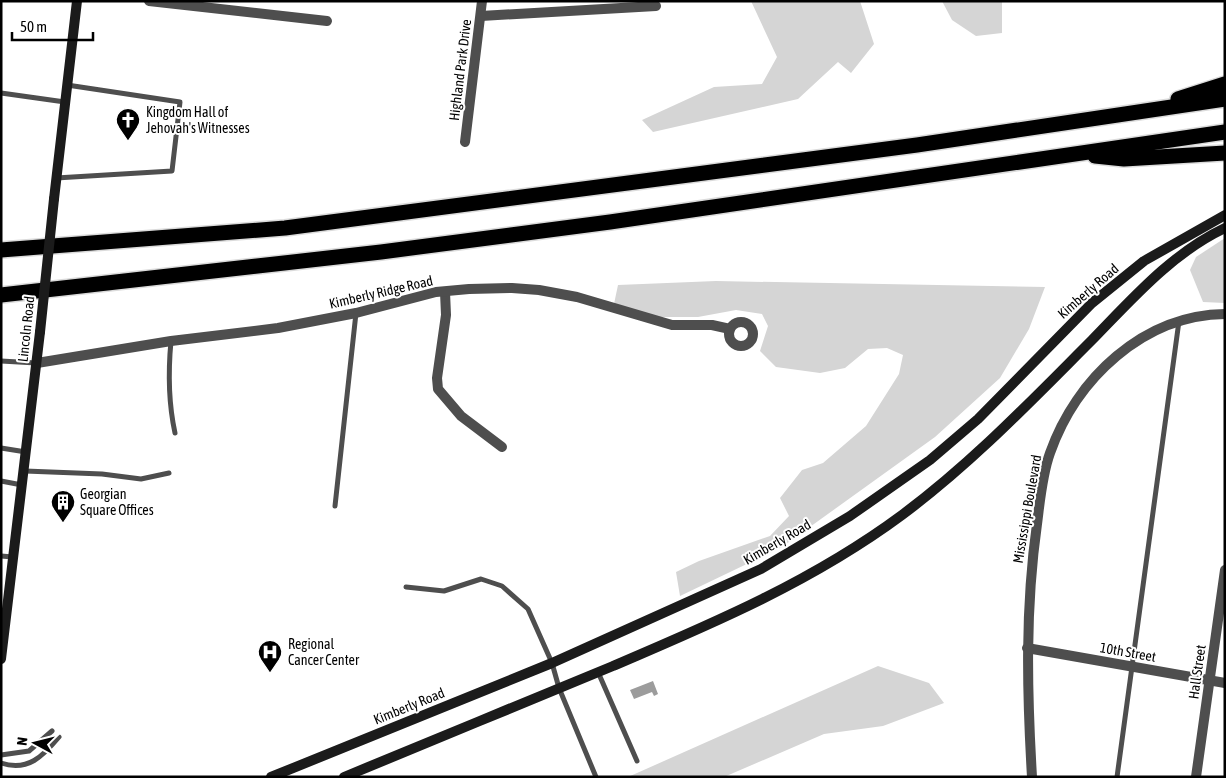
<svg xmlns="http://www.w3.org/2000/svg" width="1226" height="778" viewBox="0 0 1226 778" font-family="'Asap Condensed',sans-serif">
  <rect width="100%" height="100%" fill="#fff"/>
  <!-- green -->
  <g fill="#d5d5d5">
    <path d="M751 1H860L874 44 851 73 838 62 798 99 653 132 642 120 714 87 762 84 777 57Z"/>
    <path d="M942 1H1002V33L976 36 952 20Z"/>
    <path d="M1225 238V303L1203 302 1190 270 1196 257Z"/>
    <path d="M716 281 1045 287 1029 329 1000 378 935 437 782 547 680 596 676 572 699 561 770 536 789 516 780 498 802 470 823 463 866 426 899 374 903 355 887 348 868 349 845 368 820 373 776 367 760 351 768 326 762 314 736 310 698 317H659L614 304 618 285Z"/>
    <path d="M878 666 929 683 944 703 883 726 824 734 724 777H628Z"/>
  </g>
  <!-- water -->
  <path fill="#9c9c9c" d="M653 681 658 694 654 696 652 692 634 699 630 690Z"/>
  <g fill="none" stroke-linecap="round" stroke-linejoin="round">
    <!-- highway casing -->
    <g stroke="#dbdbdb" stroke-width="18">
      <g id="highway">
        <path d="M1178 99 1225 84"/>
        <path d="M1095 156 1124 159 1225 153"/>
        <path d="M1 250 285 228 917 145 1225 99"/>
        <path d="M1 295 381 252 610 222 1225 132"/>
      </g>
    </g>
    <!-- lane -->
    <g stroke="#4e4e4e" stroke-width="5">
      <path d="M1 93 65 102"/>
      <path d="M56 178 172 171 180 102 67 85"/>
      <path d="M171 341C168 373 168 401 175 433"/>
      <path d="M1 361 36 363"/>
      <path d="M1 448 26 452"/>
      <path d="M25 471 102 474 141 479 169 473"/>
      <path d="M1 481 22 485"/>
      <path d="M335 506 356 313"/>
      <path d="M1 556 13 557"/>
      <path d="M406 587 444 591 481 579 502 586 528 609 552 663 559 688 596 777"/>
      <path d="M598 672 637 761"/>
      <path d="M1 755 29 751 52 731"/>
      <path d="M1 763C28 772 43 756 59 737"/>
      <path d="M1117 777 1179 321"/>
    </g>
    <!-- street -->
    <g stroke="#4e4e4e" stroke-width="10">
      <path d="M149 1 327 21"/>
      <path d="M481 16 656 6"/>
      <path d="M465 142 482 1"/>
      <path d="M445 292 446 315 437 378 438 389 461 416 502 447"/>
      <circle cx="741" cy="334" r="12"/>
      <path d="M37 363 171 341 278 328 356 313 436 292 469 289 512 288 539 290 577 297 672 325H712L730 329"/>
      <path d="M1027 648 1225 683"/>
      <path d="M1032 777C1027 692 1025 609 1037 524 1040 501 1042 475 1050 453 1076 379 1143 315 1225 314"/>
      <path d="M1196 777 1225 570"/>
    </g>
    <!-- secondary -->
    <g stroke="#1b1b1b" stroke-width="10">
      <path d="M54 199 77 1"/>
      <path d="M1 659 40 332"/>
      <path d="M271 777 552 663 761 569 850 516 930 460 978 419 1092 303 1144 261 1225 215"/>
      <path d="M344 777C434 740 523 703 613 666 714 623 813 581 902 515 972 463 1031 401 1092 340 1132 299 1172 253 1225 228"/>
    </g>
    <!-- highway -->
    <use href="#highway" stroke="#000" stroke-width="15"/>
    <!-- secondary-bridge -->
    <path stroke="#1b1b1b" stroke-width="10" d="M40 332 54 199"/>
  </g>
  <!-- icons -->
  <defs>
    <g id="church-pin" transform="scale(1.25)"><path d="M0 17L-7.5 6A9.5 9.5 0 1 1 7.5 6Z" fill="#000" stroke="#fff"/><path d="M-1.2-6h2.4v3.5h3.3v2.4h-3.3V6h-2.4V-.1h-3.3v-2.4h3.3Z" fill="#fff"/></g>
    <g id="building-pin" transform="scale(1.25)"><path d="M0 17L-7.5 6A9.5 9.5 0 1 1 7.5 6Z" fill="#000" stroke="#fff"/><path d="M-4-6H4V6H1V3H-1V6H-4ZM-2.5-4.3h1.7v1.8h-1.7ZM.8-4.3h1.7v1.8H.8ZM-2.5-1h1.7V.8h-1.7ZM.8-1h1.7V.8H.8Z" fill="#fff"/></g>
    <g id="hospital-pin" transform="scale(1.25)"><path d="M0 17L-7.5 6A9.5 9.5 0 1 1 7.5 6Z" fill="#000" stroke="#fff"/><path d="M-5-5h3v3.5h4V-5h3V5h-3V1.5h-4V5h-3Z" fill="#fff"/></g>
  </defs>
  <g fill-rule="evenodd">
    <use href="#church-pin" x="128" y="120"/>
    <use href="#building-pin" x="63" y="502"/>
    <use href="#hospital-pin" x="270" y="652"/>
  </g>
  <g text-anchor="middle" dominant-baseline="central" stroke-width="4" stroke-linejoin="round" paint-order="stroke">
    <!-- street labels -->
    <g font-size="14" fill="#000" stroke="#fff">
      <text transform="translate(460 70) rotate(-83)">Highland Park Drive</text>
      <text transform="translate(1088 291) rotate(-41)">Kimberly Road</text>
      <text transform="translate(381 292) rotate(-13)">Kimberly Ridge Road</text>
      <text transform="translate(26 329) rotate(-84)">Lincoln Road</text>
      <text transform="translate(1027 509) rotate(-80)">Mississippi Boulevard</text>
      <text transform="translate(777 542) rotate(-30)">Kimberly Road</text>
      <text transform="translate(1128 652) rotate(10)">10th Street</text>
      <text transform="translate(1197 672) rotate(-82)">Hall Street</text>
      <text transform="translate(409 706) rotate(-22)">Kimberly Road</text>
    </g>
    <!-- poi labels -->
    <g font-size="14" fill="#000" stroke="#fff" text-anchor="start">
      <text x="146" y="112">Kingdom Hall of<tspan x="146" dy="16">Jehovah's Witnesses</tspan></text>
      <text x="80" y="494">Georgian<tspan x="80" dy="16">Square Offices</tspan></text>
      <text x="288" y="644">Regional<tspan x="288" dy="16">Cancer Center</tspan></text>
    </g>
  </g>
  <!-- border -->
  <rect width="1226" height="778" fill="none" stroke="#000000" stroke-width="5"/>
  <!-- north arrow -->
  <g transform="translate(35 743) rotate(277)" stroke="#ffffff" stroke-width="4" paint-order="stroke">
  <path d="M0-4L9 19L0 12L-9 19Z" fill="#000000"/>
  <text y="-8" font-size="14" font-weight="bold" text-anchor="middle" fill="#000000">N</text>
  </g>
  <!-- scale -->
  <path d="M12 32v8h81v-8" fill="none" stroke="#000000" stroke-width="2.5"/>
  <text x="20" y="32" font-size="15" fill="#000000" stroke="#ffffff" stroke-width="4" paint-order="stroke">50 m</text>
</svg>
